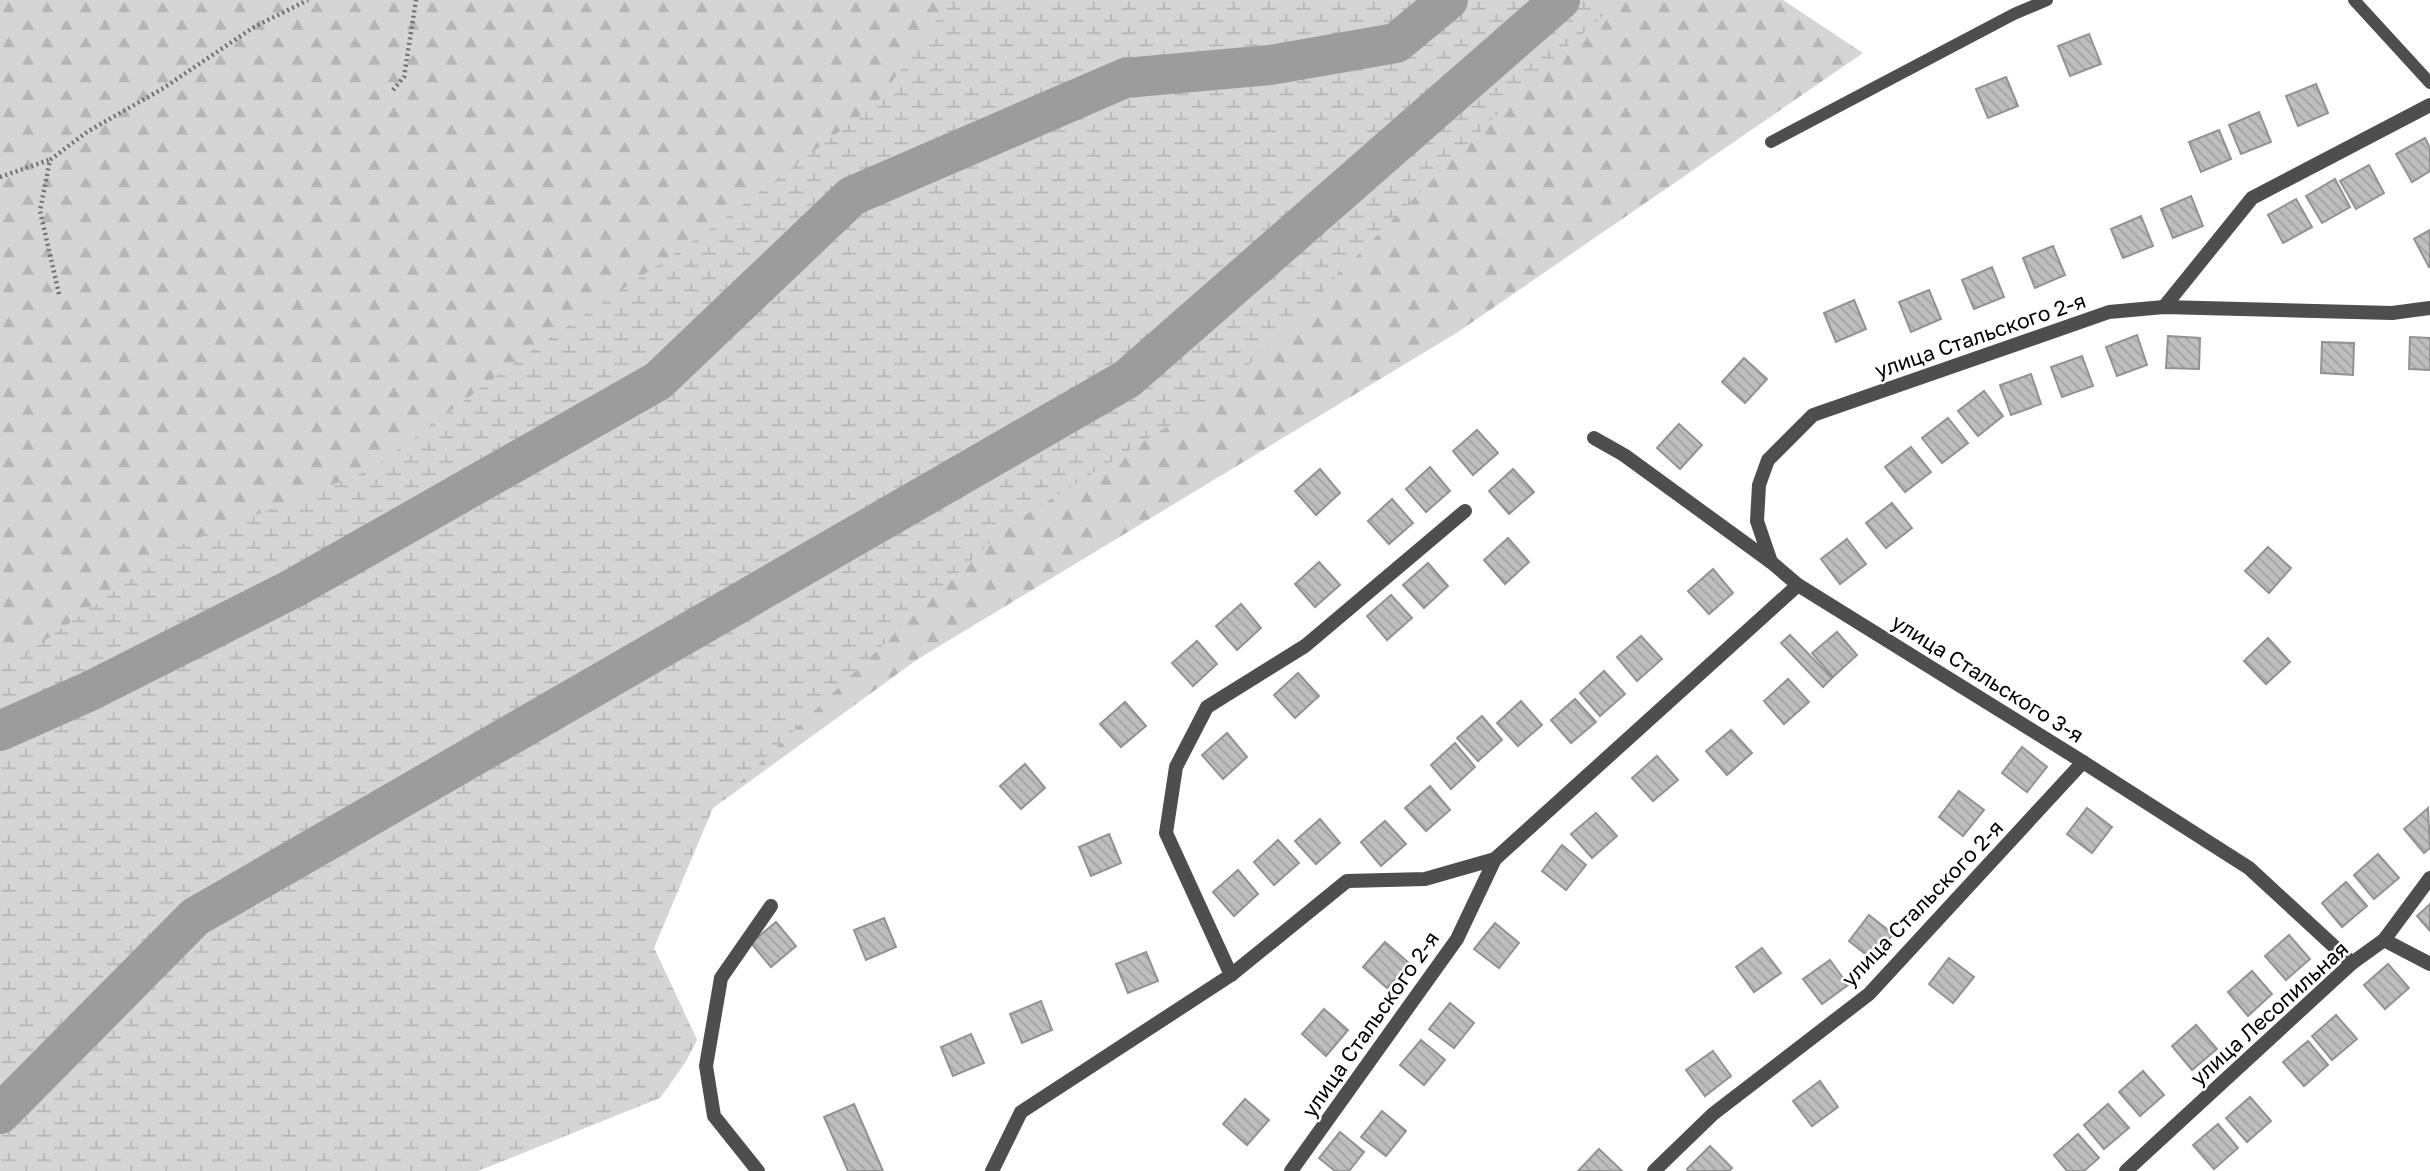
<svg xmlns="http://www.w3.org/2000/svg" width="2430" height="1171" viewBox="0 0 2430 1171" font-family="'Golos Text',sans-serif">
  <defs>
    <pattern id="forest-firs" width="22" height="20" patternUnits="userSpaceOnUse" patternTransform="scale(1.75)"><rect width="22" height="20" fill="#d5d5d5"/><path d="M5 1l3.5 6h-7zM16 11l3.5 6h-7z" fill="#b5b5b5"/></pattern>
    <pattern id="wetland-marsh" width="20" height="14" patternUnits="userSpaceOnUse" patternTransform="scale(1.75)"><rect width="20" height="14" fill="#d5d5d5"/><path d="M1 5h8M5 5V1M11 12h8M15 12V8" fill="none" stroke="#b5b5b5"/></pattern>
    <pattern id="building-back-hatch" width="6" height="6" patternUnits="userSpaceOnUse" patternTransform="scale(1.75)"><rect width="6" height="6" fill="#bebebe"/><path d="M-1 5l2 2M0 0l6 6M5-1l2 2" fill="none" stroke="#a2a2a2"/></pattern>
  </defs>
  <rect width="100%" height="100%" fill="#fff"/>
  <!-- forest -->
  <path fill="url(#forest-firs)" d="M0 0H1783L1863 53 1458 332 918 659 713 808 670 902 654 948 697 1040 420 1171H0Z"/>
  <!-- wetland -->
  <path fill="url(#wetland-marsh)" d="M951 0H1622L1550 61 1220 394 1006 527 713 808 654 948 697 1040 685 1063 660 1098 478 1171H0V667L17 660 178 546 372 469 524 356 709 230 876 104Z"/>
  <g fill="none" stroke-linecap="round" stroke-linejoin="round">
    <!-- river -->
    <g stroke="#9c9c9c" stroke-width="40">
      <path d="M0 731 90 691 292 589 658 381 852 196 1125 78 1270 65 1396 43 1448 0"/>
      <path d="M0 1114 195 917 1127 379 1560 0"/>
    </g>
  </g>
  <!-- building -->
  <g fill="url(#building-back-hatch)" stroke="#929292" stroke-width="2">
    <path d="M2089 34 2101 64 2070 76 2058 46Z"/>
    <path d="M2006 77 2018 106 1988 118 1976 89Z"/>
    <path d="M2316 84 2328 113 2298 126 2286 96Z"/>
    <path d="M2259 112 2271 142 2241 154 2229 125Z"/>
    <path d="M2219 130 2231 159 2201 172 2189 142Z"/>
    <path d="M2425 138 2430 148V171L2412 182 2396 154Z"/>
    <path d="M2369 165 2384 193 2356 209 2340 181Z"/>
    <path d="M2335 179 2350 207 2322 223 2306 196Z"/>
    <path d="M2191 196 2203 226 2173 238 2161 209Z"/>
    <path d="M2296 199 2312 227 2283 243 2268 215Z"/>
    <path d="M2141 216 2153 246 2123 258 2111 229Z"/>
    <path d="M2430 230V266L2429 267 2414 239Z"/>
    <path d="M2053 246 2065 275 2035 288 2023 258Z"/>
    <path d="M1992 267 2004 297 1974 309 1962 280Z"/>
    <path d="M1929 290 1941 319 1911 332 1899 302Z"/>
    <path d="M1854 300 1866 329 1836 342 1824 313Z"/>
    <path d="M2137 335 2147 365 2117 376 2106 347Z"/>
    <path d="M2168 336 2200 338 2199 369 2166 368Z"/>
    <path d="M2410 337 2430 338V370L2409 369Z"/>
    <path d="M2322 342 2354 343 2353 375 2321 373Z"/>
    <path d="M2082 356 2093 386 2062 397 2051 367Z"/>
    <path d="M1744 358 1767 379 1745 403 1722 382Z"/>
    <path d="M2031 374 2041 404 2011 415 2000 385Z"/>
    <path d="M1984 391 2003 416 1978 436 1958 411Z"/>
    <path d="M1948 418 1968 443 1942 463 1922 438Z"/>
    <path d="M1679 424 1702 445 1680 469 1657 448Z"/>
    <path d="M1477 430 1498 453 1473 475 1453 451Z"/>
    <path d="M1911 447 1931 472 1905 492 1885 467Z"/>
    <path d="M1430 467 1450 491 1426 512 1406 489Z"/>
    <path d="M1320 469 1340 493 1316 515 1295 491Z"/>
    <path d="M1513 469 1534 492 1509 514 1489 491Z"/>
    <path d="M1392 499 1413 523 1389 544 1368 521Z"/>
    <path d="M1892 503 1912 528 1886 548 1866 523Z"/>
    <path d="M1508 538 1529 562 1505 584 1484 560Z"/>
    <path d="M1847 539 1866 564 1840 584 1821 559Z"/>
    <path d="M2268 547 2291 568 2269 593 2245 571Z"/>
    <path d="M1319 562 1340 585 1315 607 1295 584Z"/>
    <path d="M1428 563 1448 586 1424 608 1403 585Z"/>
    <path d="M1713 569 1733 593 1709 614 1688 591Z"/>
    <path d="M1391 595 1412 618 1387 640 1367 616Z"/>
    <path d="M1241 604 1261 628 1237 650 1216 626Z"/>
    <path d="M1837 632 1857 655 1833 677 1812 653Z"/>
    <path d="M1790 635 1832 678 1823 687 1781 643Z"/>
    <path d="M1641 636 1662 659 1637 681 1617 657Z"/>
    <path d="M2268 638 2290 662 2266 684 2244 661Z"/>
    <path d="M1197 641 1217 664 1193 686 1172 663Z"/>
    <path d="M1604 671 1625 694 1600 716 1580 693Z"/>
    <path d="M1298 673 1319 696 1295 718 1274 695Z"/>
    <path d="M1788 679 1809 702 1784 724 1764 701Z"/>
    <path d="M1575 699 1596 722 1571 743 1551 720Z"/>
    <path d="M1521 701 1542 725 1518 746 1497 723Z"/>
    <path d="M1125 702 1146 726 1121 747 1100 724Z"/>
    <path d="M1482 716 1502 740 1478 761 1457 738Z"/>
    <path d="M1731 730 1752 753 1727 775 1706 751Z"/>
    <path d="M1227 733 1247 757 1223 779 1202 755Z"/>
    <path d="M1455 743 1475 767 1451 789 1431 765Z"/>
    <path d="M2022 747 2047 767 2027 792 2002 773Z"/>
    <path d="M1657 756 1678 780 1653 801 1632 778Z"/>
    <path d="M1025 764 1045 788 1021 809 1000 786Z"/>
    <path d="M1430 786 1450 810 1426 831 1405 808Z"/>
    <path d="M1959 791 1984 810 1963 836 1939 817Z"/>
    <path d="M2087 808 2112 827 2092 853 2067 834Z"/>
    <path d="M2428 808 2430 848 2424 853 2404 829Z"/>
    <path d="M1596 813 1617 836 1592 858 1571 834Z"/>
    <path d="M1320 819 1340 843 1316 864 1295 841Z"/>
    <path d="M1385 821 1406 844 1381 866 1361 842Z"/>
    <path d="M1109 834 1121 863 1091 876 1079 847Z"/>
    <path d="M1278 840 1299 863 1274 885 1254 862Z"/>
    <path d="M1562 845 1586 865 1566 890 1542 871Z"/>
    <path d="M2378 854 2399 878 2374 899 2354 875Z"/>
    <path d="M1238 870 1258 894 1234 916 1213 892Z"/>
    <path d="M2346 882 2367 906 2342 927 2322 903Z"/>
    <path d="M2430 904V931L2417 916Z"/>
    <path d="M1869 915 1893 934 1873 960 1849 941Z"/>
    <path d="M884 918 896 947 866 960 854 930Z"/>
    <path d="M776 922 796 946 771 967 751 943Z"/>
    <path d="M1495 923 1519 943 1499 968 1474 949Z"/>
    <path d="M2289 935 2310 959 2286 980 2265 956Z"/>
    <path d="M1385 942 1409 963 1387 988 1363 967Z"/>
    <path d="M1762 948 1781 973 1754 992 1736 967Z"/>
    <path d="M1146 952 1158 981 1128 993 1116 964Z"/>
    <path d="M1949 958 1974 977 1953 1003 1929 984Z"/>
    <path d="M1830 960 1848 985 1822 1004 1803 979Z"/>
    <path d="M2388 964 2409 988 2385 1009 2364 985Z"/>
    <path d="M2252 971 2272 994 2248 1016 2228 992Z"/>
    <path d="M1041 1001 1052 1030 1022 1043 1010 1014Z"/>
    <path d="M1450 1003 1474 1023 1454 1048 1429 1029Z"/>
    <path d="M1324 1009 1348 1030 1326 1056 1302 1034Z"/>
    <path d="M2336 1015 2357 1039 2332 1060 2312 1036Z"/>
    <path d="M2196 1025 2217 1049 2192 1070 2172 1046Z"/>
    <path d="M971 1034 984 1063 953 1076 941 1047Z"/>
    <path d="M1421 1040 1445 1060 1424 1085 1400 1065Z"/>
    <path d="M2308 1041 2328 1065 2304 1086 2283 1062Z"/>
    <path d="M1713 1051 1731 1076 1705 1096 1686 1070Z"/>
    <path d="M2143 1071 2164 1095 2140 1116 2119 1092Z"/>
    <path d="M1820 1081 1838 1107 1812 1126 1793 1101Z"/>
    <path d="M2250 1097 2271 1121 2247 1142 2226 1118Z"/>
    <path d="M1245 1099 1269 1120 1247 1145 1223 1124Z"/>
    <path d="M854 1104 883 1171H848L824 1117Z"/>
    <path d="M2108 1104 2129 1128 2104 1149 2084 1125Z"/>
    <path d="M1382 1111 1406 1131 1386 1156 1361 1137Z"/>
    <path d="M2218 1124 2238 1148 2214 1169 2193 1145Z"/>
    <path d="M1340 1132 1364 1152 1349 1171H1335L1319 1158Z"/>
    <path d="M2078 1134 2099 1158 2084 1171H2067L2054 1155Z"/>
    <path d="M1710 1146 1732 1168 1729 1171H1688L1687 1169Z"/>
    <path d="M1599 1149 1622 1171H1578Z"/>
  </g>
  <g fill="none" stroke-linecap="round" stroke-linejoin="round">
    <!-- path -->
    <g stroke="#707070" stroke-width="4.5" stroke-dasharray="2 3.5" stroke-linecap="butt">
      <path d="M393 90 404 77 416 0"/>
      <path d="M0 177 49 160"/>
      <path d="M59 294 40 211 50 160 87 132 162 89 254 27 308 0"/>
    </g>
    <!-- service -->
    <g stroke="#4e4e4e" stroke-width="12">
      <path d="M2354 0 2430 83"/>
      <path d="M1771 142 2014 14 2047 0"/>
    </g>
    <!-- minor -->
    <g stroke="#4e4e4e" stroke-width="14">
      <path d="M2164 307 2252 198 2430 105"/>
      <path d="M1594 438 1624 455 1771 562 1798 585 2083 762 2249 868 2352 963"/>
      <path d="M1771 562 1757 521 1759 485 1768 460 1813 415 2109 312 2164 307 2392 313 2430 308"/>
      <path d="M2384 940 2430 964"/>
      <path d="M1231 975 1166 833 1176 767 1207 707 1305 646 1465 511"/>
      <path d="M758 1171 714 1116 706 1066 721 978 771 906"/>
      <path d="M992 1171 1021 1112 1231 975 1347 881 1425 879 1495 859"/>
      <path d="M1291 1171 1457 939 1495 859 1798 585"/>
      <path d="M1654 1171 1713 1114 1869 994 2083 762"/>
      <path d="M2126 1171 2352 963 2384 940 2430 878"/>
    </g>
  </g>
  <g text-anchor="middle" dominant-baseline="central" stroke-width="5" stroke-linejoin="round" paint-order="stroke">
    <!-- street labels -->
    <g font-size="21" fill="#000" stroke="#fff">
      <text transform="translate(1980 335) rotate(-19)">улица Стальского 2-я</text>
      <text transform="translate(1988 678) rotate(32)">улица Стальского 3-я</text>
      <text transform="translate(1922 903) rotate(-46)">улица Стальского 2-я</text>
      <text transform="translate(2269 1013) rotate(-42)">улица Лесопильная</text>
      <text transform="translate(1370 1024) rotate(-55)">улица Стальского 2-я</text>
    </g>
  </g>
</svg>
